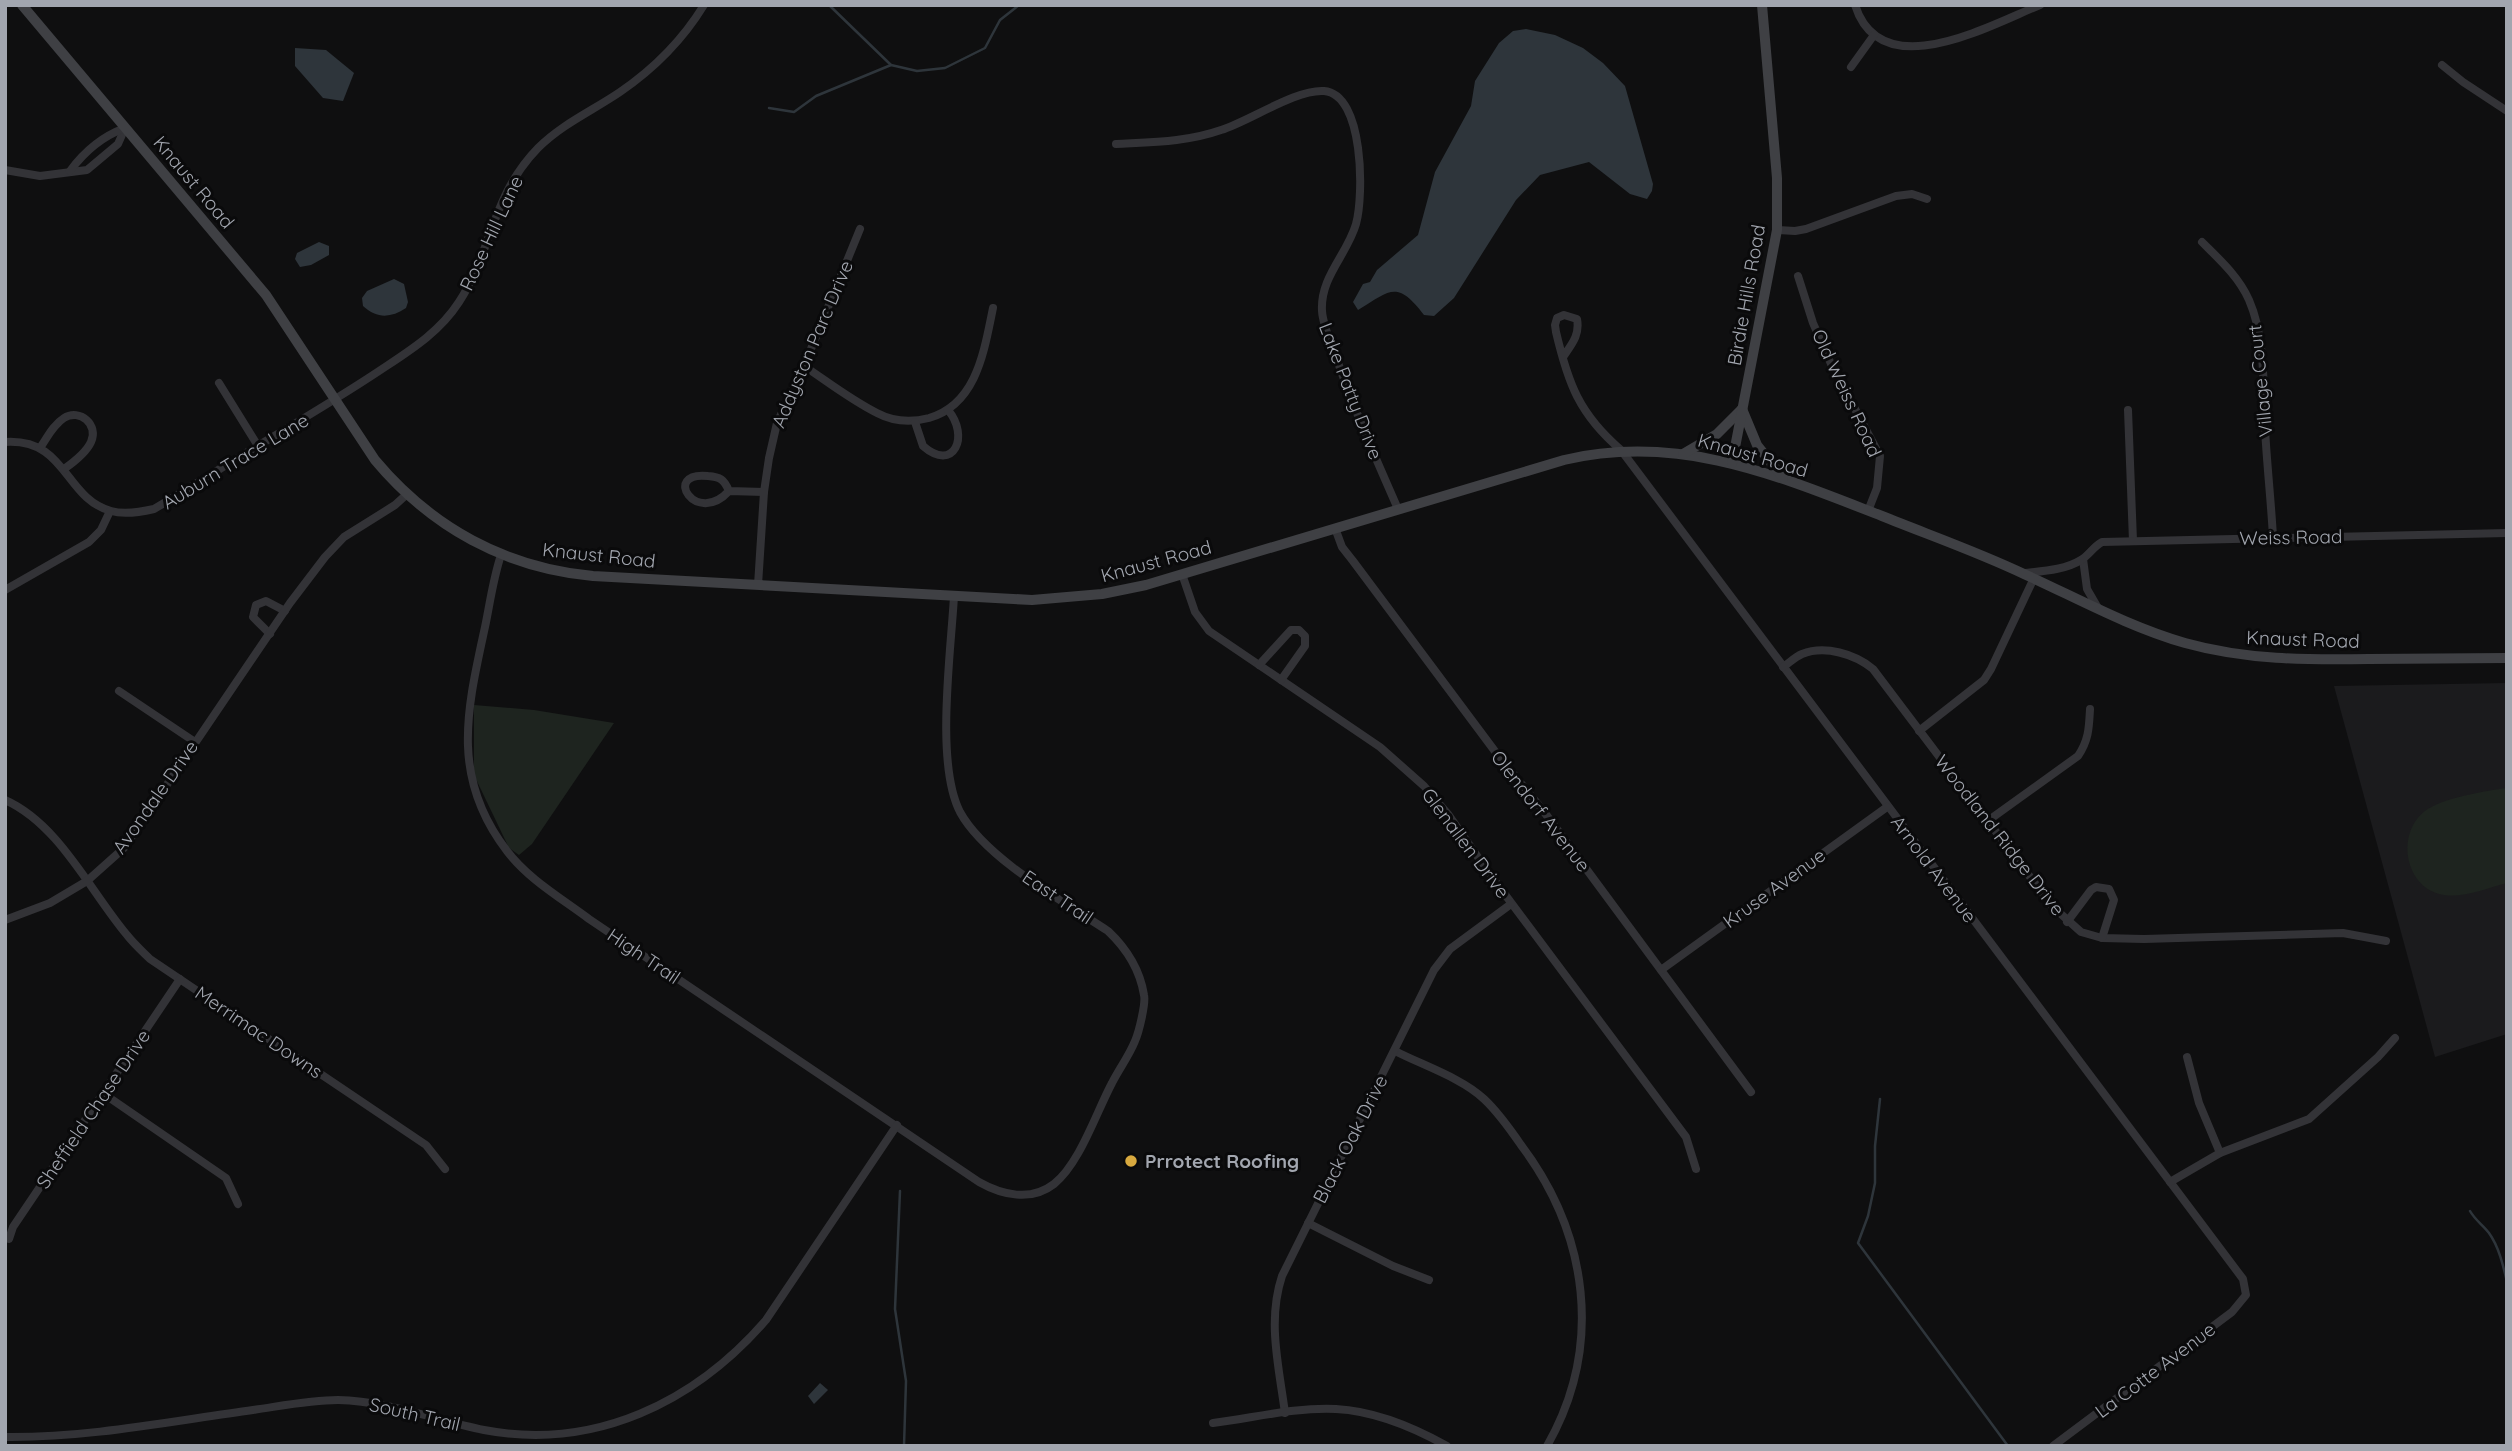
<svg xmlns="http://www.w3.org/2000/svg" width="2512" height="1451" viewBox="0 0 2512 1451" font-family="Quicksand,sans-serif">
  <rect width="100%" height="100%" fill="#0f0f10"/>
  <!-- built -->
  <path fill="#1b1b1d" d="M2507 683V1034L2435 1057 2334 686Z"/>
  <!-- green -->
  <g fill="#1e241f">
    <path d="M474 705 534 710 614 723 532 844 519 855 509 848 474 775Z"/>
    <path d="M2507 788V883C2487 888 2464 898 2444 895 2405 889 2395 834 2425 811 2442 798 2485 791 2507 788Z"/>
  </g>
  <!-- water -->
  <g fill="#2e353b">
    <path d="M1526 29 1555 35 1583 48 1603 63 1625 86 1653 184 1652 191 1647 199 1630 194 1589 162 1540 175 1516 200 1454 298 1434 316 1424 315C1397 280 1391 290 1358 310L1353 302 1363 284 1370 282 1377 270 1418 235 1435 172 1471 106 1475 81 1499 43 1513 31Z"/>
    <path d="M295 48 326 50 354 73 343 101 323 98 295 66Z"/>
    <path d="M319 242 329 246V255L311 265 300 267 295 259 297 253Z"/>
    <path d="M394 279 404 284 408 302 406 308C391 318 377 319 363 306L362 298 367 291Z"/>
    <path d="M820 1383 828 1390 814 1404 808 1396Z"/>
  </g>
  <g fill="none" stroke-linecap="round" stroke-linejoin="round">
    <!-- stream -->
    <g stroke="#2e353b" stroke-width="2.5">
      <path d="M829 5 891 65 917 71 945 68 985 48 1000 20 1019 5"/>
      <path d="M769 108 794 112 816 96 891 65"/>
      <path d="M1880 1099 1875 1146V1183L1868 1216 1858 1243 2008 1446"/>
      <path d="M900 1191 895 1309 906 1381 904 1446"/>
      <path d="M2470 1211C2475 1220 2483 1225 2489 1233 2499 1247 2503 1265 2507 1282"/>
    </g>
    <!-- minor -->
    <g stroke="#333337" stroke-width="8">
      <path d="M1855 5C1881 87 1990 25 2040 5"/>
      <path d="M2442 65 2463 82 2507 111"/>
      <path d="M1851 67 1874 35"/>
      <path d="M1116 144C1152 142 1187 142 1221 130 1250 121 1296 89 1324 91 1364 94 1364 195 1356 224 1347 255 1320 277 1322 311 1323 326 1331 343 1336 357 1354 409 1376 459 1398 509"/>
      <path d="M5 170 40 176 87 170 118 144 125 128"/>
      <path d="M70 171C84 152 103 136 125 128"/>
      <path d="M1777 230 1795 231 1806 229 1896 196 1912 194 1927 199"/>
      <path d="M2202 242C2220 260 2239 277 2249 300 2266 339 2263 388 2265 429 2267 465 2271 501 2273 537"/>
      <path d="M1798 276 1813 323 1831 364 1880 456 1877 488 1868 511"/>
      <path d="M1563 357C1572 344 1580 335 1577 319L1564 315 1557 318 1555 325 1556 332C1568 383 1579 414 1621 450L2243 1279 2246 1295 2232 1312 2053 1446"/>
      <path d="M804 366C828 382 851 400 877 413 894 422 910 423 929 418 977 404 984 351 993 308"/>
      <path d="M219 383 258 446"/>
      <path d="M2128 410 2133 541"/>
      <path d="M915 422 923 446C954 473 970 436 948 410"/>
      <path d="M5 442C67 438 64 498 111 511 125 515 141 512 154 509 195 485 235 459 276 435 311 414 346 393 379 371 409 351 439 333 459 302 492 252 491 196 538 148 562 124 592 111 620 92 655 68 682 41 704 5"/>
      <path d="M40 448C47 438 53 425 64 418 80 408 99 425 91 442 86 453 74 462 64 469"/>
      <path d="M729 491C724 479 720 477 708 476 661 471 696 527 729 491L764 492"/>
      <path d="M1335 528 1342 547 1353 561 1497 754 1542 809 1751 1092"/>
      <path d="M501 555C493 579 490 603 485 627 467 710 450 777 507 851 528 879 561 898 589 919L979 1182C1002 1195 1031 1202 1054 1184 1080 1163 1096 1113 1112 1083 1119 1069 1129 1056 1135 1041 1139 1032 1146 1003 1144 995 1140 970 1126 948 1108 931 1064 902 985 858 960 812 935 763 951 652 954 596"/>
      <path d="M2083 559 2087 589 2098 608"/>
      <path d="M2025 573C2043 571 2065 570 2081 560 2089 555 2093 547 2102 542L2507 533"/>
      <path d="M1182 574 1195 612 1209 631 1380 747 1424 786 1448 814 1489 873 1686 1137 1696 1169"/>
      <path d="M758 585 764 492 769 458 777 423 804 366 860 229"/>
      <path d="M5 590 89 542 101 530 110 511"/>
      <path d="M270 634 253 617 256 605 266 601 285 611"/>
      <path d="M1259 665 1291 630H1299L1305 636V646L1281 680"/>
      <path d="M1783 667C1789 663 1795 657 1802 654 1825 645 1855 654 1873 669L2052 906 2081 932 2102 938 2144 939 2343 933 2386 941"/>
      <path d="M119 691 195 742"/>
      <path d="M1919 731 1984 680 1991 669 2034 578"/>
      <path d="M5 800C59 824 90 891 127 935 134 944 142 951 150 959L426 1145 445 1169"/>
      <path d="M1989 820 2078 756C2089 740 2089 727 2090 709"/>
      <path d="M5 920 50 903 87 881 124 848 290 603 325 557 344 537 395 505 406 495"/>
      <path d="M2067 922 2091 890 2096 887 2109 889 2114 900 2102 938"/>
      <path d="M1661 970 1887 807"/>
      <path d="M1395 1051C1422 1065 1462 1078 1484 1099 1498 1112 1510 1129 1521 1145 1588 1234 1604 1346 1547 1446"/>
      <path d="M2187 1057 2199 1103 2220 1153"/>
      <path d="M104 1094 226 1178 238 1204"/>
      <path d="M2170 1182 2220 1153 2309 1119 2378 1057 2395 1038"/>
      <path d="M1308 1223 1393 1266 1429 1280"/>
      <path d="M9 1239 13 1227 180 979"/>
      <path d="M1285 1413C1279 1367 1267 1321 1282 1276L1434 970 1450 949 1511 904"/>
      <path d="M1213 1423C1253 1418 1296 1407 1336 1409 1375 1411 1413 1427 1447 1446"/>
      <path d="M5 1437C88 1438 172 1421 253 1410 281 1406 310 1400 338 1400 388 1401 435 1420 484 1430 595 1451 695 1402 766 1320L897 1125"/>
    </g>
    <!-- secondary -->
    <g stroke="#3f4044" stroke-width="10">
      <path d="M22 5 266 295 375 460C431 527 505 568 593 576L1032 600 1102 594 1146 585 1564 460C1679 433 1776 475 1882 516 1929 535 1978 552 2024 574 2077 598 2129 627 2185 643 2246 660 2306 660 2369 659 2415 659 2461 658 2507 658"/>
      <path d="M1742 409 1757 445 1783 478"/>
      <path d="M1683 454 1717 434 1742 409"/>
      <path d="M1732 463 1777 230V178L1762 5"/>
    </g>
  </g>
  <!-- markers -->
  <circle fill="#d8a93f" stroke="#0a0a0b" stroke-width="2.5" cx="1131" cy="1161" r="7"/>
  <g text-anchor="middle" dominant-baseline="central" stroke-width="6" stroke-linejoin="round" paint-order="stroke">
    <!-- street labels -->
    <g font-size="19" fill="#a2a6af" stroke="#0a0a0b">
      <text transform="translate(194 182) rotate(50)">Knaust Road</text>
      <text transform="translate(491 233) rotate(-65)">Rose Hill Lane</text>
      <text transform="translate(1746 295) rotate(-80)">Birdie Hills Road</text>
      <text transform="translate(812 344) rotate(-67)">Addyston Parc Drive</text>
      <text transform="translate(2260 381) rotate(-96)">Village Court</text>
      <text transform="translate(1351 391) rotate(69)">Lake Patty Drive</text>
      <text transform="translate(1847 393) rotate(65)">Old Weiss Road</text>
      <text transform="translate(1753 455) rotate(16)">Knaust Road</text>
      <text transform="translate(235 461) rotate(-31)">Auburn Trace Lane</text>
      <text transform="translate(2291 537) rotate(-1)">Weiss Road</text>
      <text transform="translate(599 555) rotate(6)">Knaust Road</text>
      <text transform="translate(1156 561) rotate(-15)">Knaust Road</text>
      <text transform="translate(2303 639) rotate(2)">Knaust Road</text>
      <text transform="translate(155 797) rotate(-55)">Avondale Drive</text>
      <text transform="translate(1541 811) rotate(52)">Olendorf Avenue</text>
      <text transform="translate(2000 835) rotate(52)">Woodland Ridge Drive</text>
      <text transform="translate(1466 843) rotate(53)">Glenallen Drive</text>
      <text transform="translate(1934 869) rotate(53)">Arnold Avenue</text>
      <text transform="translate(1774 888) rotate(-36)">Kruse Avenue</text>
      <text transform="translate(1058 897) rotate(34)">East Trail</text>
      <text transform="translate(644 956) rotate(34)">High Trail</text>
      <text transform="translate(259 1032) rotate(34)">Merrimac Downs</text>
      <text transform="translate(93 1109) rotate(-56)">Sheffield Chase Drive</text>
      <text transform="translate(1350 1139) rotate(-63)">Black Oak Drive</text>
      <text transform="translate(2155 1370) rotate(-37)">La Cotte Avenue</text>
      <text transform="translate(415 1414) rotate(13)">South Trail</text>
    </g>
    <!-- poi labels -->
    <g font-size="19" font-weight="bold" fill="#a2a6af" stroke="#0a0a0b" text-anchor="start">
      <text x="1145" y="1161">Prrotect Roofing</text>
    </g>
  </g>
  <!-- border -->
  <rect width="2512" height="1451" fill="none" stroke="#a2a6af" stroke-width="14"/>
</svg>
